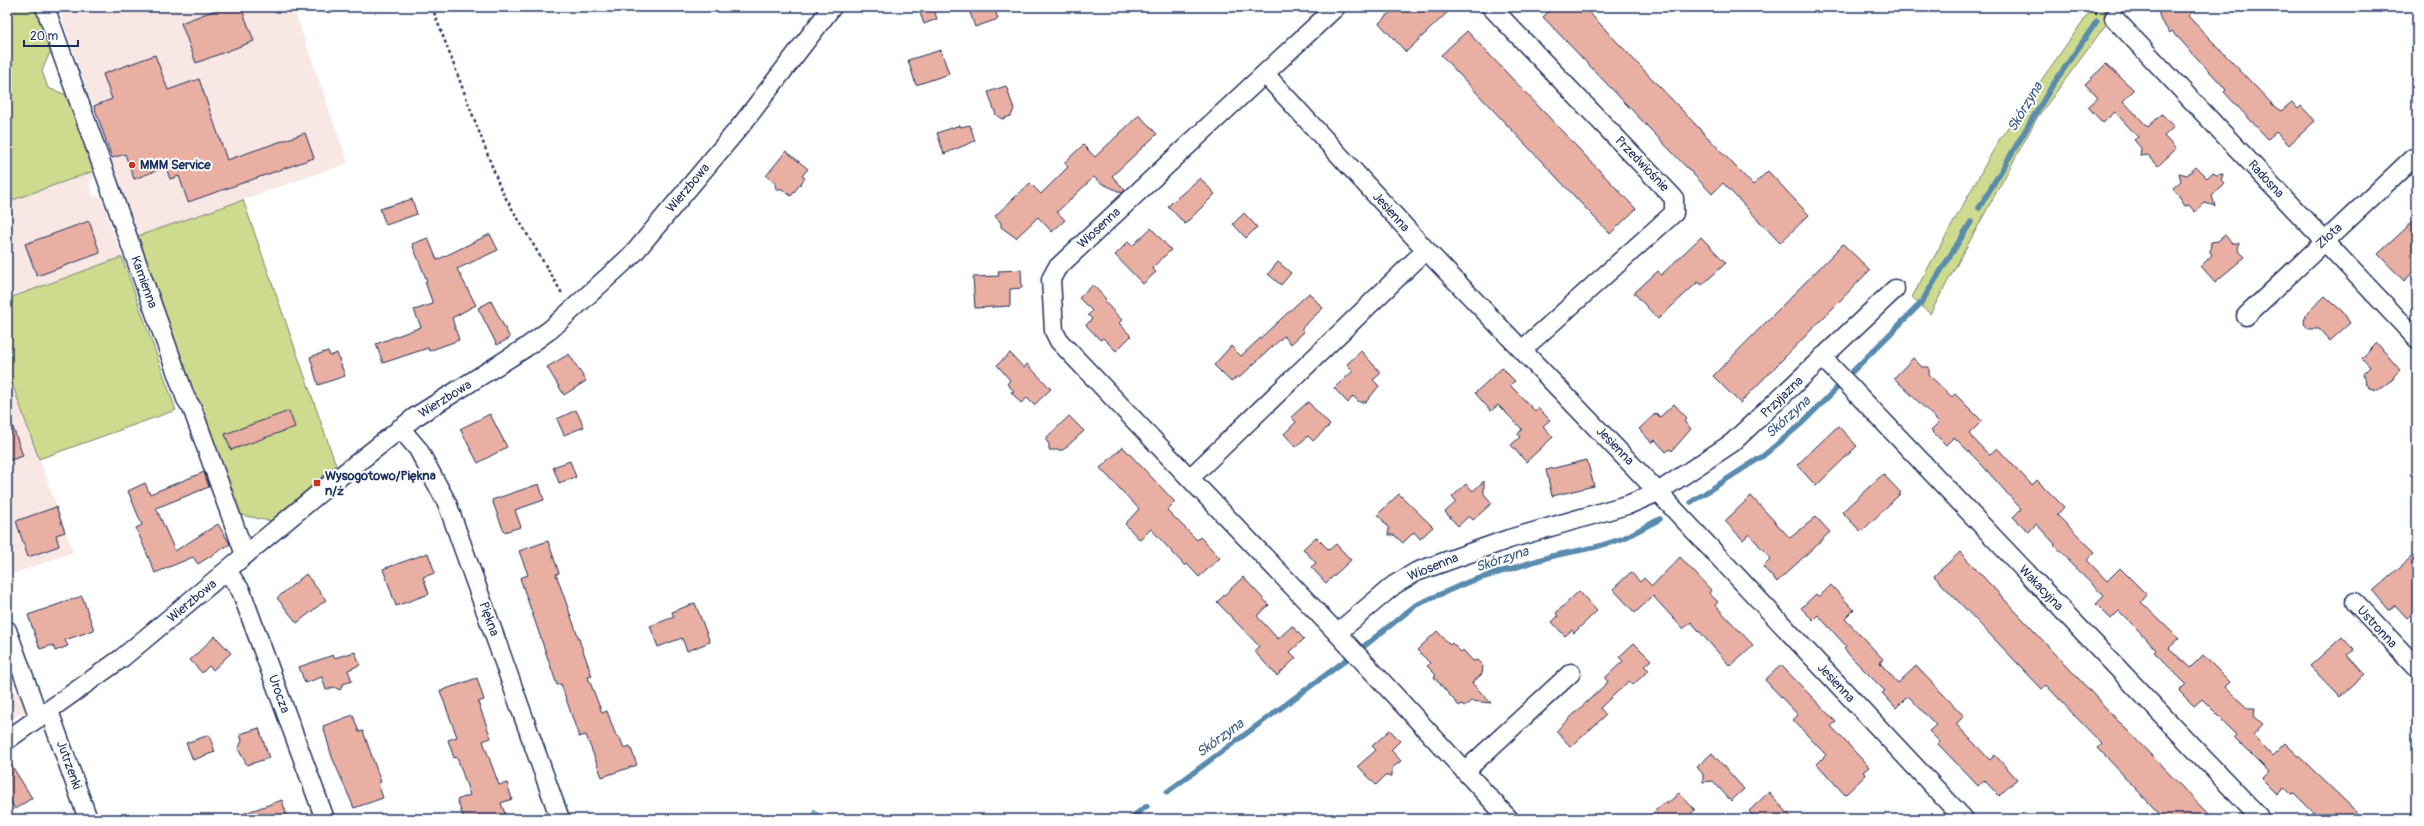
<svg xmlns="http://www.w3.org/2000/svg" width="2424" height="826" viewBox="0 0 2424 826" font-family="Pangolin,sans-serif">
  <rect width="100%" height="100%" fill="#fff"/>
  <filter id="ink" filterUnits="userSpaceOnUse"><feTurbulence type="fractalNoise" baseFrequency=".025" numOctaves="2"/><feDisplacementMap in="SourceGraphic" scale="8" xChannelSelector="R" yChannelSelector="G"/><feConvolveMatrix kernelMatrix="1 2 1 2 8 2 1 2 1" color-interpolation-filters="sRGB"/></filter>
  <g filter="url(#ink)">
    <!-- built -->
    <g fill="#f8e7e3">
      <path d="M58 7H293L348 163 138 236Z"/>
      <path d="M92 172 94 178 89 184 93 196 101 197 122 257 7 299V202Z"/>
      <path d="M7 369 73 552 7 576Z"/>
      <path d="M7 674 14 694 19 693 26 711 7 722Z"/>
    </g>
    <!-- green -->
    <g fill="#ceda8d" stroke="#748476">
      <path d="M7 7H36L51 50 42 71 48 88 67 95 94 171 7 202Z"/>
      <path d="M2093 7H2119L2037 118 1930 314 1912 297 1999 140Z"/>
      <path d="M243 200 336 465 270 521 236 514 138 236Z"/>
      <path d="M122 257 176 410 39 459 7 369V299Z"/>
    </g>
    <!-- water -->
    <path fill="#81c8e2" stroke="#588bad" d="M814 810V811L827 819H810Z"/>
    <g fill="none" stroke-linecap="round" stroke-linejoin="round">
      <!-- stream -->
      <g stroke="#588bad" stroke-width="5.5">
        <path d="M2106 9 2108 7"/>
        <path d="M1979 208 2052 86 2097 21"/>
        <path d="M1853 371 1921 303 1971 222"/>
        <path d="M1691 502 1763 456 1801 424 1839 386"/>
        <path d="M1363 647 1416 605 1468 582 1552 556 1596 547 1624 538 1660 519"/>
        <path d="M1167 792 1346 660"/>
        <path d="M1129 819 1147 806"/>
      </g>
    </g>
    <!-- building -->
    <g fill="#e8afa2" stroke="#1b2f5e">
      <path d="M223 7H241L254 41 196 63 181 23Z"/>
      <path d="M918 7H933L937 19 924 24Z"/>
      <path d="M968 7H994L998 19 975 27Z"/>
      <path d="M1396 7H1453L1406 52 1379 23Z"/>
      <path d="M1553 7H1584L1753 185 1768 171 1809 215 1780 243 1723 183 1712 194 1543 17Z"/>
      <path d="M2157 7H2198L2188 16 2275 107 2281 111 2292 102 2298 109 2301 106 2315 121 2289 145 2276 132 2268 139 2224 92 2226 90 2221 84 2172 31 2170 33 2161 21Z"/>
      <path d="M1467 31 1636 209 1610 234 1441 55Z"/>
      <path d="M941 50 949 74 916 85 908 60Z"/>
      <path d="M155 55 168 90 199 79 227 160 305 133 314 158 188 202 179 176 170 179 166 167 134 179 125 154 112 158 94 106 112 99 103 74Z"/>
      <path d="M2106 64 2134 90 2123 101 2148 127 2162 114 2174 127 2164 136 2176 149 2158 166 2148 155 2140 156 2141 148 2134 140 2138 137 2115 112 2103 123 2088 107 2098 98 2085 84Z"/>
      <path d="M1006 86 1014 109 1011 116 1002 119 996 115 988 92Z"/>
      <path d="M1139 115 1157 134 1112 176 1125 190 1122 193 1099 182 1094 177 1057 212 1065 220 1052 232 1038 217 1016 238 1001 227V223L995 216 1030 183 1041 194 1068 167 1064 163 1083 145 1095 157Z"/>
      <path d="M960 125V127L970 125 975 141 944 154 937 133Z"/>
      <path d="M786 151 808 169 802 176 805 178 791 196 782 189H776L775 183 766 176Z"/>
      <path d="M2196 167 2207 178 2213 172 2216 175 2223 174 2221 181 2224 184 2212 196 2215 206 2205 203 2195 212 2189 205 2185 206 2173 188 2181 181 2179 173 2187 175Z"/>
      <path d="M1200 178 1215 194 1185 224 1168 206Z"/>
      <path d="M412 199 417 214 386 225 380 209Z"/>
      <path d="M1244 213 1257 227 1246 238 1233 224Z"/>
      <path d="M2417 218V269L2404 281 2378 254Z"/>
      <path d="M89 221 100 253 37 276 25 244Z"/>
      <path d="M1151 228 1171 250 1152 268 1156 272 1143 284 1115 255 1128 242 1132 246Z"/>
      <path d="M490 234 498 250 457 269 476 305 452 318 459 340 429 351 428 348 383 363 376 344 421 327 414 310 433 304 425 282 427 281 412 244 428 238 437 260Z"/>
      <path d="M2225 235 2232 243H2239L2238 250 2245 257 2215 282 2201 266 2212 255 2210 252 2211 242 2218 241Z"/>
      <path d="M1701 237 1726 263 1702 285 1698 282 1658 319 1634 293 1658 271 1661 275Z"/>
      <path d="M1843 244 1870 270 1740 403 1713 376Z"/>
      <path d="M1278 262 1291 273 1281 285 1268 274Z"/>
      <path d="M1021 270 1022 288 1010 289V306L975 308 973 277 999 276 998 271Z"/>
      <path d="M1093 285 1106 299 1104 301 1122 320 1119 323 1131 336 1116 351 1103 338 1100 340 1086 325 1092 319 1088 315 1092 311 1079 298Z"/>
      <path d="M1309 293 1323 308 1301 329 1304 332 1291 344 1284 336 1239 378 1238 376 1231 382 1214 365 1231 346 1241 356Z"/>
      <path d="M2325 296 2343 312 2350 323 2330 341 2319 329H2309L2304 324 2305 315Z"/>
      <path d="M491 301 510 338 497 345 478 308Z"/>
      <path d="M2377 343 2400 370 2394 376 2393 380 2378 390 2369 388 2365 383 2363 374 2370 367 2362 358Z"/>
      <path d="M328 351 330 356 337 353 345 376 318 385 310 357Z"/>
      <path d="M1361 351 1381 373 1373 380 1379 386 1366 402H1359L1353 396 1348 403 1334 388 1353 371 1347 364Z"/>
      <path d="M1010 353 1024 368 1027 364 1051 389 1034 405 1027 398 1021 403 1011 392 1014 391 1007 384 1010 380 997 365Z"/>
      <path d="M569 354 586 381 564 395 547 367Z"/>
      <path d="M1913 358 1922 367H1929V375L1952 397 1955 394 1982 421 1969 434 1989 455 1997 448 2032 485 2037 480 2064 507 2057 515 2095 552 2087 560 2107 581 2120 568 2147 595 2141 602 2179 639 2169 648 2190 668 2203 655 2230 682 2225 687 2247 708H2255L2254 716 2263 724 2253 735 2272 756 2285 743 2364 819H2320L2294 793 2291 794 2284 787 2277 794 2262 779 2269 772 2234 737 2236 735 2222 721 2223 720 2202 699 2194 706 2179 691 2186 684 2154 652 2156 650 2139 631 2119 611 2111 619 2096 604 2104 596 2068 561 2070 560 2054 545 2055 544 2036 524 2029 532 2013 517 2021 509 1981 464 1954 437 1946 445 1931 430 1939 422 1894 378Z"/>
      <path d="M1502 368 1515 381 1510 385 1535 411 1538 408 1550 420 1543 426 1553 437 1526 462 1511 445 1520 437 1518 434 1522 429 1498 405 1491 411 1475 393Z"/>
      <path d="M1308 402 1330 425 1313 441 1308 436 1296 447 1284 434 1296 422 1291 417Z"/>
      <path d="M1674 404 1687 418 1684 421 1691 429 1672 451 1670 449 1666 452 1655 440 1652 443 1639 429 1656 413 1660 417Z"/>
      <path d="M576 410 584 427 564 435 557 419Z"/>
      <path d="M289 411 295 427 231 450 225 434Z"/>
      <path d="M490 414 507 447 478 463 460 429Z"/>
      <path d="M7 416H9L23 456 7 461Z"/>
      <path d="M1069 416 1084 431 1063 450H1049V444L1045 439Z"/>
      <path d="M1838 426 1857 446 1816 486 1797 465Z"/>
      <path d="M1123 447 1175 502 1167 510 1197 540 1200 537 1220 558 1199 577 1187 564 1185 566 1151 529 1140 540 1125 524 1139 509 1100 468Z"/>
      <path d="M1587 460 1594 486 1552 496 1546 470Z"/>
      <path d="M570 461 576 477 559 483 553 467Z"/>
      <path d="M204 472 209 487 156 508 175 551 218 524 230 544 198 564 193 557 155 573 136 528 142 525 128 491 145 483 150 494Z"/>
      <path d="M1883 474 1901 493 1861 532 1842 512Z"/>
      <path d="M1484 481V494L1492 503 1473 520 1469 516 1458 526 1445 512 1456 502 1452 497 1466 484 1473 491Z"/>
      <path d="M539 484 544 500 515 510 521 527 504 532 492 500Z"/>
      <path d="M1399 494 1433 527 1420 539 1414 532 1403 543 1394 535H1388L1389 529 1378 514Z"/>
      <path d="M1751 496 1790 538 1816 517 1830 532 1777 582 1763 567 1771 559 1749 534 1743 540 1725 521Z"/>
      <path d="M56 507 65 532 56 535 59 546 28 557 16 521Z"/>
      <path d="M1316 537 1329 550 1336 544 1351 560 1326 583 1311 567 1316 563 1303 549Z"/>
      <path d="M548 541 559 573 556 574 592 676 588 677 602 713 607 711 616 736 620 738 624 748 630 746 637 765 602 777 586 735 579 737 561 684 557 685 520 578 528 575 519 551Z"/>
      <path d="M1960 552 2122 725 2213 819H2164L2098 748 2102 744 2074 715 2046 685 2042 689 1934 576Z"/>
      <path d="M2417 552V609L2407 618 2395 605 2389 610 2373 591Z"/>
      <path d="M428 553 435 573 423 577 429 594 396 606 383 569Z"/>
      <path d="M1680 557 1711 590 1709 593 1718 602 1715 605 1753 645 1730 666 1691 622 1683 629 1653 596 1635 613 1613 589 1631 572 1640 582 1644 578 1652 586Z"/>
      <path d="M306 574 326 600 297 623 277 598Z"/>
      <path d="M1243 577 1269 605 1257 616 1278 639 1292 626 1304 639 1290 652 1296 658 1277 676 1254 651 1259 646 1217 602Z"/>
      <path d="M1831 585 1854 610 1845 619 1883 659 1880 663 1898 683 1916 666 1964 716 1956 724 1990 760 1995 755 2017 779 1999 796 1984 780 1978 786 1938 744 1940 742 1929 731 1936 725 1908 696 1896 708 1882 693 1885 691 1850 656 1844 648 1846 646 1818 615 1813 620 1801 608 1816 594 1819 597Z"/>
      <path d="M1579 591 1597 611 1574 633 1572 630 1565 636 1552 622 1558 616 1556 613Z"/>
      <path d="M82 596 94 630 65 640 68 646 55 651 53 645 40 649 28 615Z"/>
      <path d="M695 603 710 642 687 651 682 638 658 647 650 626 674 617 672 612Z"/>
      <path d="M1437 631 1450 645 1452 643 1461 652 1463 650 1473 661 1477 660 1483 666 1482 674 1472 683 1491 703 1471 701 1464 707 1461 704 1459 706 1434 677 1436 675 1427 666 1430 663 1417 650Z"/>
      <path d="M215 636 231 653 213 670 209 666 202 673 190 660Z"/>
      <path d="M2342 637 2354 650 2348 655 2365 674 2340 697 2310 666Z"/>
      <path d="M1634 643 1651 660 1644 666 1649 670 1633 685 1629 681 1600 708 1606 715 1571 747 1556 731 1608 682 1605 678 1623 661 1619 657Z"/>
      <path d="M355 652 360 665 348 670 352 681 343 684 340 690 334 687 326 690 322 677 305 683 299 667 333 655 334 658Z"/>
      <path d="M1781 665 1836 722 1831 726 1869 767 1863 772 1866 775 1845 795 1817 764 1826 755 1793 720 1798 715 1765 680Z"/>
      <path d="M477 678 484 700 478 702 491 738 483 741 499 785 507 783 512 799 501 803 507 819H479L474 817 464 819 457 800 470 795 457 757 454 758 448 740 457 737 440 691Z"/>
      <path d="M353 715 359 732 363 731 381 782 378 783 383 798 354 808 332 757 323 726Z"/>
      <path d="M259 728 269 758 247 765 238 749 242 741 240 734Z"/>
      <path d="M1390 730 1400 741 1391 750 1401 761 1392 768V776H1385L1376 785 1358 766 1376 750 1372 746Z"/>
      <path d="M209 735 215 752 193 760 186 743Z"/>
      <path d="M1712 753 1744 789 1731 801 1713 781 1703 782V774L1697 767Z"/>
      <path d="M7 758 32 798 15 809 7 796Z"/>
      <path d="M1769 792 1793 819H1756L1749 811Z"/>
      <path d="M1679 793 1695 810 1685 819H1646L1665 802 1667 804Z"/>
      <path d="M282 800 288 819H234V817Z"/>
    </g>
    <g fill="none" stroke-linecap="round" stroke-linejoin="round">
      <!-- street casing -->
      <g stroke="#1b2f5e" stroke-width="21">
        <g id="street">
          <path d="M45 7 186 399 192 408 245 555"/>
          <path d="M1336 7 1057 268 1051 279 1054 331 1059 341 1337 633 1509 819"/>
          <path d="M1491 7 1674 198V213L1523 349"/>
          <path d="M2114 18 2417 339"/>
          <path d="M1265 74 1426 250 1658 492 1964 819"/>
          <path d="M2246 316 2413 158"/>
          <path d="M1822 357 2261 819"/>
          <path d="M400 428 418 449 447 503 560 819"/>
          <path d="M1190 478 1426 250"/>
          <path d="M227 571 241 591 325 819"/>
          <path d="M2355 602 2417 668"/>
          <path d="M7 630 39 718"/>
          <path d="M1337 633 1394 585 1416 572 1509 539 1630 504 1658 492 1732 443 1895 289"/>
          <path d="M49 711 88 819"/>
          <path d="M7 740 122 658 323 490 415 417 525 348 551 329 634 253 743 123 832 7"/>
          <path d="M1465 771 1571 673"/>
        </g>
      </g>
      <!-- path -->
      <g stroke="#1b2f5e" stroke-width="2.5" stroke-dasharray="3 3" stroke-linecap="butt">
        <path d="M432 7 501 190 563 295"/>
        <path d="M2090 8 2098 15"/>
      </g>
      <!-- street -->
      <use href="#street" stroke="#fff" stroke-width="18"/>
    </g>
  </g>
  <!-- markers -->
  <g fill="#c8321e" stroke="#fff" stroke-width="1.5">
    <circle cx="132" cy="165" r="4"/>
    <rect x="313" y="479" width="8" height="8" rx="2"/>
  </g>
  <g text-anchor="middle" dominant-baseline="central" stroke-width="4" stroke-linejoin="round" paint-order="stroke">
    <!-- street labels -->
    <g font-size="13" fill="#1b2f5e" stroke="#fff">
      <text transform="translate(1642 164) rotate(46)">Przedwiośnie</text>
      <text transform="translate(2266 179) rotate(47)">Radosna</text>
      <text transform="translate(688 188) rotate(-50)">Wierzbowa</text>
      <text transform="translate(1391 212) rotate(48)">Jesienna</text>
      <text transform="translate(1099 228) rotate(-43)">Wiosenna</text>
      <text transform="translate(2329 236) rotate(-43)">Złota</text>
      <text transform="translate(144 282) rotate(70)">Kamienna</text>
      <text transform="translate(1782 397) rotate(-44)">Przyjazna</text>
      <text transform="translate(445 399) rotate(-32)">Wierzbowa</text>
      <text transform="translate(1615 446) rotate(46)">Jesienna</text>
      <text transform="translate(1433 567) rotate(-22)">Wiosenna</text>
      <text transform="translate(2041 588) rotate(46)">Wakacyjna</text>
      <text transform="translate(192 601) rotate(-40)">Wierzbowa</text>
      <text transform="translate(489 619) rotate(70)">Piękna</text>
      <text transform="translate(2377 627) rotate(47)">Ustronna</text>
      <text transform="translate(1836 683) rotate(47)">Jesienna</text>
      <text transform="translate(279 694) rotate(70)">Urocza</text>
      <text transform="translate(69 765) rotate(70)">Jutrzenki</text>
    </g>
    <!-- poi labels -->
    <g font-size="13" font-weight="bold" fill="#1b2f5e" stroke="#fff" text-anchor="start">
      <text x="140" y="165">MMM Service</text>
      <text x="325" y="476">Wysogotowo/Piękna<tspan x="325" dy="15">n/ż</tspan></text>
    </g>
    <!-- water labels -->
    <g font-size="14" font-style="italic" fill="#3a5d86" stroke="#fff">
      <text transform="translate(2025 107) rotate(-59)">Skórzyna</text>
      <text transform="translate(1788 417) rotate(-42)">Skórzyna</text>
      <text transform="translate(1502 559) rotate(-18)">Skórzyna</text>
      <text transform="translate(1220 738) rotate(-36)">Skórzyna</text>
    </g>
  </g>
  <!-- margin -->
  <rect width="2424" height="826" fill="none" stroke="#fff" stroke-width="24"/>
  <rect x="12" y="12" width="2400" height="802" fill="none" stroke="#1b2f5e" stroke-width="1.5" filter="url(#ink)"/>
  <!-- scale -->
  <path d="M24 40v6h54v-6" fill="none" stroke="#1b2f5e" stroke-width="2"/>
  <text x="30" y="40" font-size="12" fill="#1b2f5e" stroke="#ffffff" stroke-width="3" paint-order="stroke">20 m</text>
</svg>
